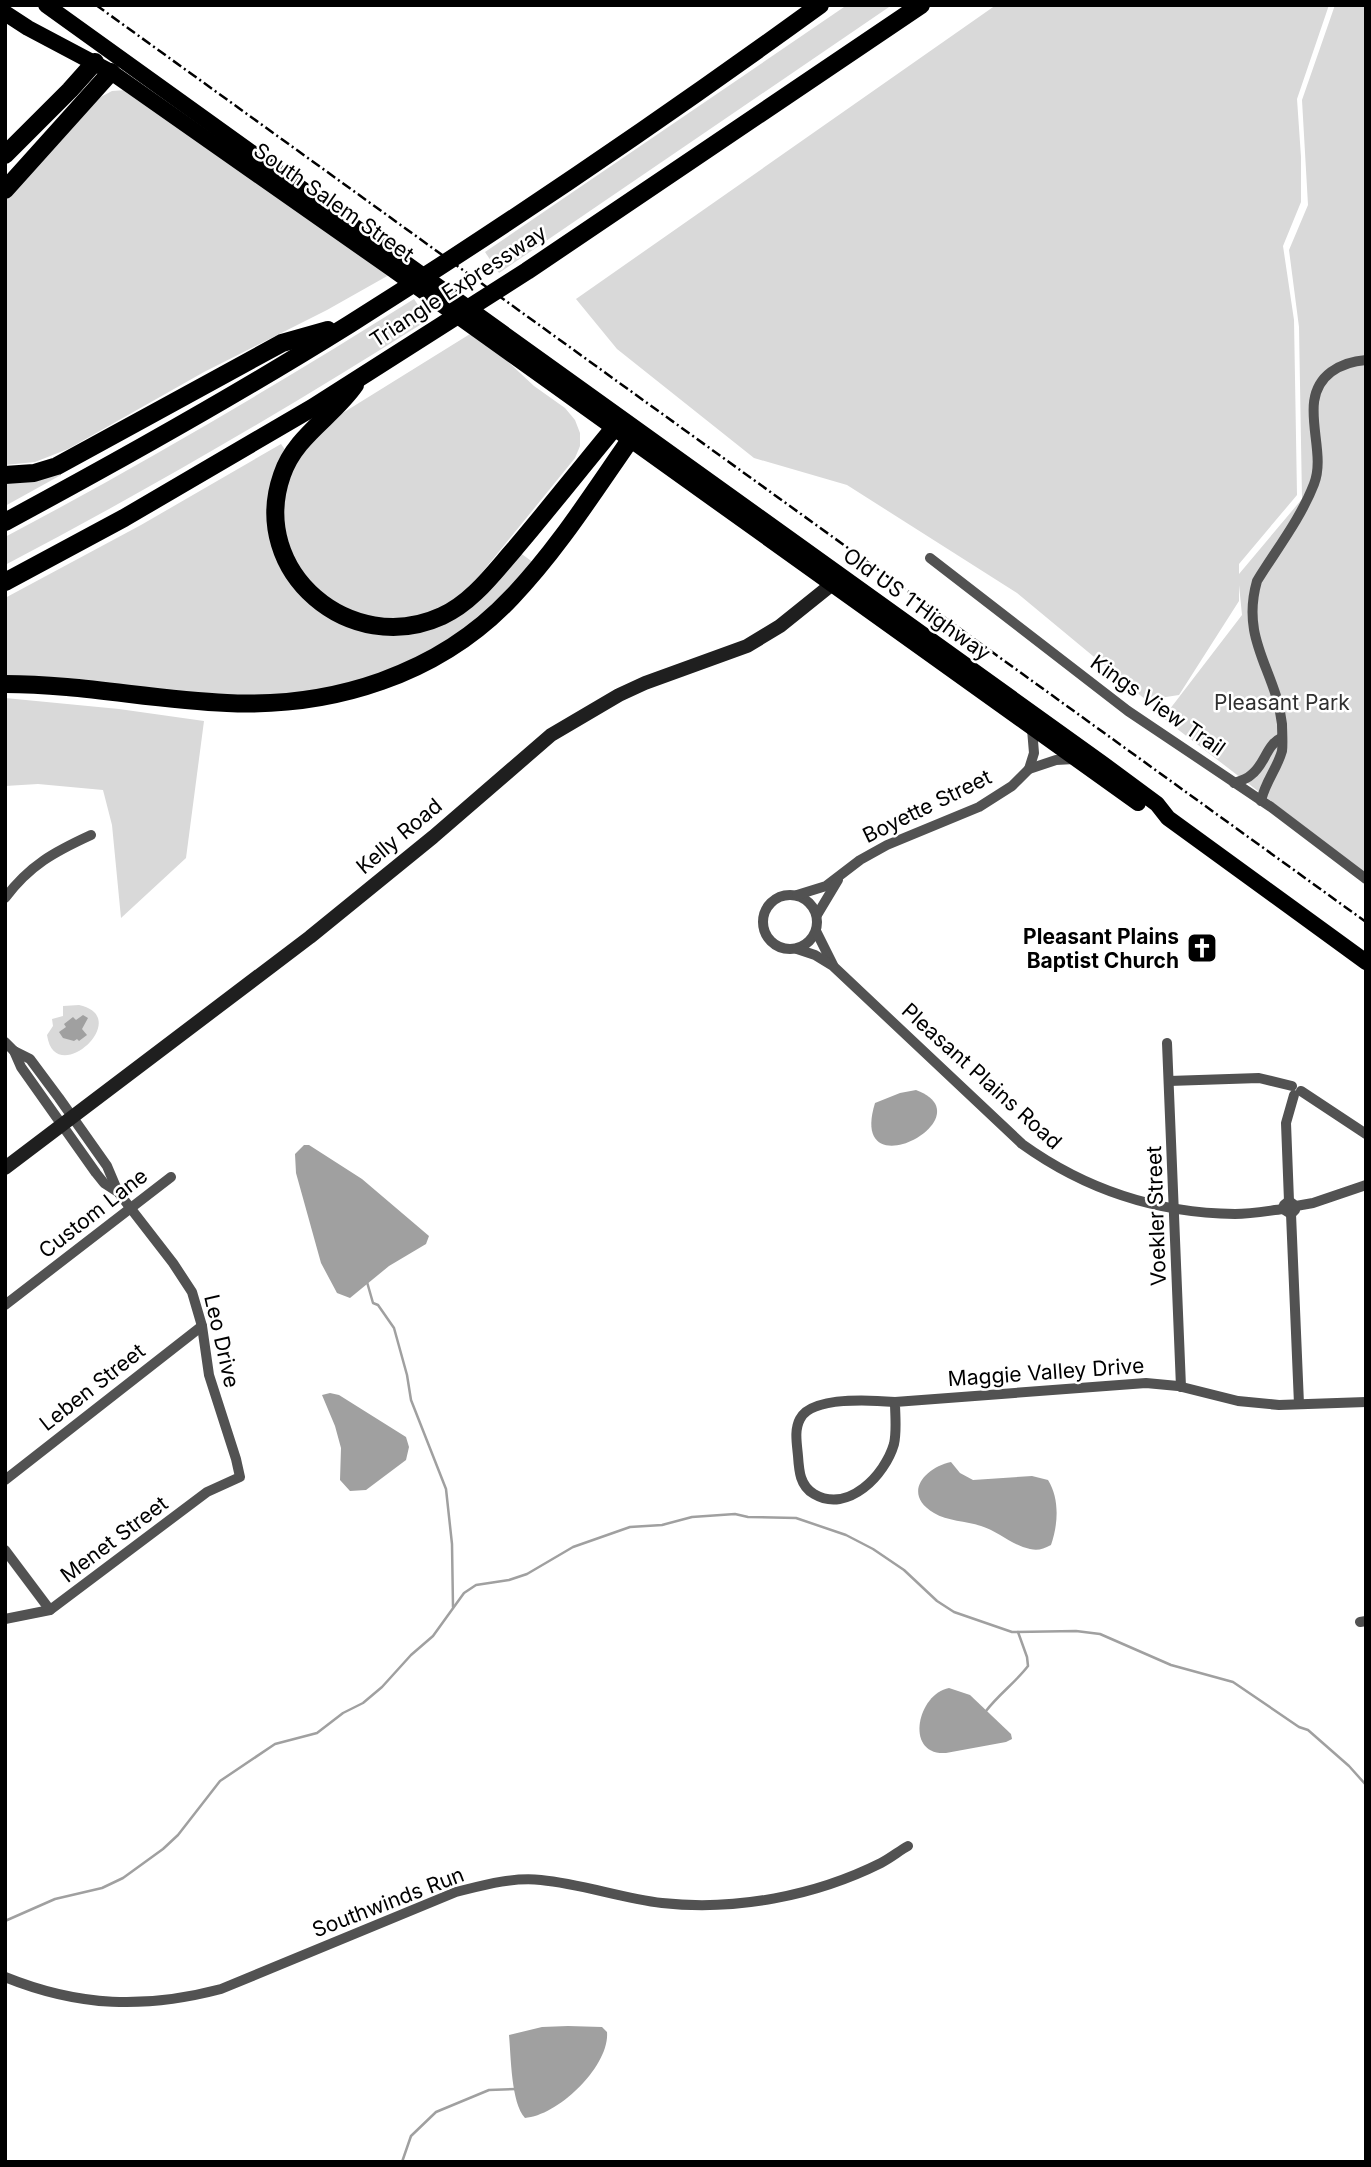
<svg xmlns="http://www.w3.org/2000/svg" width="1371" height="2167" viewBox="0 0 1371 2167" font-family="Inter,sans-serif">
  <rect width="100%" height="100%" fill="#fff"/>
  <!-- green -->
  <g fill="#d9d9d9">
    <path d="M847 5H892L499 273 485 252Z"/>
    <path d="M996 5H1329L1297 99 1301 157V202L1283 246 1294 320 1297 495 1239 564V574L1302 499 1299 327 1289 250 1308 205 1302 100 1335 5H1366V874L1163 718 1242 615 1239 585V601L1179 695 1146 700 1017 593 847 485 754 458 617 349 576 299Z"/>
    <path d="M126 90 389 275 327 310 204 372 68 449 35 462 5 465V201L97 99 112 91Z"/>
    <path d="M414 299 428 320C290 407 150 489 5 565V537C145 463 280 383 414 299Z"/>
    <path d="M470 334 506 360 534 386 565 408 575 420 580 433V446L575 458 463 596 421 618 371 621 326 601 295 565 282 520 288 475 325 424Z"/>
    <path d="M281 444 286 451 271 523 320 611 423 630 519 552 534 563 517 584 464 631 402 668 326 692 245 698 5 679V598L141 525Z"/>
    <path d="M60 472 61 475 5 506V482Z"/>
    <path d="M5 698 119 709 204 721 186 858 121 918 112 825 103 790 38 784 5 786Z"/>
    <path d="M79 1005C135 1017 55 1090 47 1035L53 1026 52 1019 63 1016V1006Z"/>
  </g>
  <!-- water -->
  <g fill="#a0a0a0">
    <path d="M83 1015 88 1018 82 1029 87 1035 79 1041 77 1039 74 1041 63 1038 59 1032 66 1027 64 1024 73 1017 76 1020Z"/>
    <path d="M916 1090C989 1117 847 1193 875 1103L900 1093Z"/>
    <path d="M304 1145H309L362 1179 429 1236 426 1244 389 1266 350 1298 337 1293 321 1263 296 1173 295 1154Z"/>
    <path d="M330 1393 339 1395 406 1437 409 1447 406 1460 366 1490 350 1491 340 1480 341 1448 335 1426 322 1395Z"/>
    <path d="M951 1462 960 1473 973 1480 1032 1476 1048 1480C1060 1499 1058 1525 1051 1545 1043 1549 1038 1551 1030 1549 1013 1546 998 1531 981 1526 966 1521 947 1521 934 1513 902 1494 924 1468 951 1462Z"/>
    <path d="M949 1688 970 1695 1011 1734 1012 1739 1006 1742 946 1753C904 1756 917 1694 949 1688Z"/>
    <path d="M568 2026 602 2027 607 2032C610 2066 558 2116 525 2118 511 2103 511 2056 509 2035L542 2027Z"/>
  </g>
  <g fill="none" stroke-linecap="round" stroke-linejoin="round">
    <!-- stream -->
    <g stroke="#a0a0a0" stroke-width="2.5">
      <path d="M367 1282 373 1303 378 1305 394 1328 407 1375 411 1400 446 1489 452 1544 453 1607"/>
      <path d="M986 1711C999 1694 1015 1683 1028 1666L1027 1657 1018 1632"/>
      <path d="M5 1921 55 1899 102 1888 123 1878 163 1849 178 1835 220 1781 275 1744 317 1733 343 1713 363 1703 382 1687 411 1655 433 1636 464 1593 476 1585 509 1580 527 1574 573 1547 630 1527 662 1525 692 1517 735 1514 748 1517 796 1518 846 1535 873 1549 904 1570 937 1601 954 1612 1012 1632 1076 1631 1100 1634 1171 1665 1233 1682 1299 1727 1308 1730 1349 1766 1366 1785"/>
      <path d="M402 2162 411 2136 436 2112 489 2090 516 2089"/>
    </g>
    <!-- street -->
    <g stroke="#525252" stroke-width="10">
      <path d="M930 558 1128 711 1271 807 1366 879"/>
      <path d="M1029 769 1034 753 1032 729"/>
      <path d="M1234 783C1240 781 1247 779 1251 775 1265 765 1266 745 1281 738"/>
      <path d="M1261 801C1265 782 1277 769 1282 751 1283 744 1282 731 1282 724 1276 670 1240 641 1257 581 1276 550 1301 518 1314 484 1328 449 1295 399 1331 372 1342 364 1352 361 1366 360"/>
      <circle cx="790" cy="922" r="27"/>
      <path d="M797 895 826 886 860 860 887 845 979 807 1012 786 1029 769 1056 760 1074 759"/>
      <path d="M5 898C30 865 54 852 91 835"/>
      <path d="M817 915 838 880"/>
      <path d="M816 931 833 965"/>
      <path d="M797 949 815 955 833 966 1022 1144C1086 1190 1155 1213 1235 1214 1251 1214 1267 1211 1283 1209"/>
      <path d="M5 1042 14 1051 30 1059 59 1098 107 1166 118 1192 173 1263 192 1292 202 1326 209 1375 236 1459 240 1477 207 1492 50 1610 5 1619"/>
      <path d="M1167 1043 1181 1387"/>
      <path d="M14 1051 21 1067 96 1173 104 1183 118 1192"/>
      <path d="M1169 1081 1259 1078 1292 1086"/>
      <path d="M1301 1091 1366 1134"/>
      <path d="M1289 1201 1286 1123 1294 1095"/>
      <path d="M1296 1206 1295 1210 1291 1214 1283 1209 1284 1205 1289 1201 1296 1206 1313 1203 1366 1185"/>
      <path d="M1291 1214 1299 1404"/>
      <path d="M5 1305 171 1177"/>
      <path d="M895 1402C895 1415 897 1431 894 1444 885 1475 848 1514 814 1494 800 1486 799 1471 798 1456 797 1444 794 1430 800 1419 811 1396 872 1400 895 1402L1146 1383 1178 1386 1238 1401 1279 1405 1366 1402"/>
      <path d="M5 1480 202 1326"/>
      <path d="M5 1550 50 1610"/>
      <path d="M1360 1622 1366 1621"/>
      <path d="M5 1977C79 2007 145 2009 221 1989L456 1892C484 1885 512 1877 541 1880 582 1884 621 1898 662 1903 736 1911 815 1896 881 1863 891 1858 899 1851 908 1846"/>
    </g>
    <!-- secondary -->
    <path stroke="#1f1f1f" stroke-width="14" d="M5 1168 310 937 433 837 551 735 619 695 645 683 747 646 780 626 841 577"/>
    <!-- primary -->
    <g stroke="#000" stroke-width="16">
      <path d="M46 5 1103 764 1157 804 1168 818 1366 962"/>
      <path d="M5 13 28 28 111 72 392 269 1138 803"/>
    </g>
    <!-- highway -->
    <g stroke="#000" stroke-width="18">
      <path d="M5 155 70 90 95 62"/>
      <path d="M5 190 111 72"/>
      <path d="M355 385C333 417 295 436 282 475 248 572 351 658 442 616 471 603 492 575 512 552 547 511 580 469 614 428"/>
      <path d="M5 475 34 473 57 466 282 343 328 330"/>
      <path d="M5 522C122 459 238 394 350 324 510 223 667 116 820 5"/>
      <path d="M5 582 124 518 312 408 527 271 921 5"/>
      <path d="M5 684C80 684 153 700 227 703 332 708 439 675 512 597 557 550 593 493 630 440"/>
    </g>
    <!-- rail -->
    <path stroke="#000" stroke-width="2.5" stroke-dasharray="10 3.5 2 3.5" stroke-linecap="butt" d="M96 5 1366 922"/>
  </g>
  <!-- icons -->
  <defs>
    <g id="church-square" transform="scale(1.575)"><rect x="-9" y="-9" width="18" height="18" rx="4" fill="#000" stroke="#fff"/><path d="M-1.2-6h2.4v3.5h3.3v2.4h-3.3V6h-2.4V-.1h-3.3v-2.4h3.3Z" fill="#fff"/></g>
  </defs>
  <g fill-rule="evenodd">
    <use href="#church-square" x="1202" y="948"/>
  </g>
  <g text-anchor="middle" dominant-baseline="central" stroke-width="5" stroke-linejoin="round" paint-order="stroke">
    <!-- street labels -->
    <g font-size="21" fill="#000" stroke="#fff">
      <text transform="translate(334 202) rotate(35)">South Salem Street</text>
      <text transform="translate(458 286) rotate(-33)">Triangle Expressway</text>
      <text transform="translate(917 604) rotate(36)">Old US 1 Highway</text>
      <text transform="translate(1158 705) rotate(35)">Kings View Trail</text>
      <text transform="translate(927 806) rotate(-26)">Boyette Street</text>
      <text transform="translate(399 836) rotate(-40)">Kelly Road</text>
      <text transform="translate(982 1076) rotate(42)">Pleasant Plains Road</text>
      <text transform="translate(93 1213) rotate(-38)">Custom Lane</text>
      <text transform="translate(1156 1216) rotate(-92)">Voekler Street</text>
      <text transform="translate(222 1341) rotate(77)">Leo Drive</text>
      <text transform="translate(1046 1372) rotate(-4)">Maggie Valley Drive</text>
      <text transform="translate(92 1387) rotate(-38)">Leben Street</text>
      <text transform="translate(114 1539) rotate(-37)">Menet Street</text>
      <text transform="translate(388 1902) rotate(-21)">Southwinds Run</text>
    </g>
    <!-- park labels -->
    <g font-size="21" fill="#303030" stroke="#fff">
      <text x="1282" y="702">Pleasant Park</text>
    </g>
    <!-- poi labels -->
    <g font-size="21" font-weight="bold" fill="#000" stroke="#fff" text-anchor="end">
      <text x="1179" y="936">Pleasant Plains<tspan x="1179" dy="24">Baptist Church</tspan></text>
    </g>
  </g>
  <!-- border -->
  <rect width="1371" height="2167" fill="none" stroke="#000000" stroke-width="14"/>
</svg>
